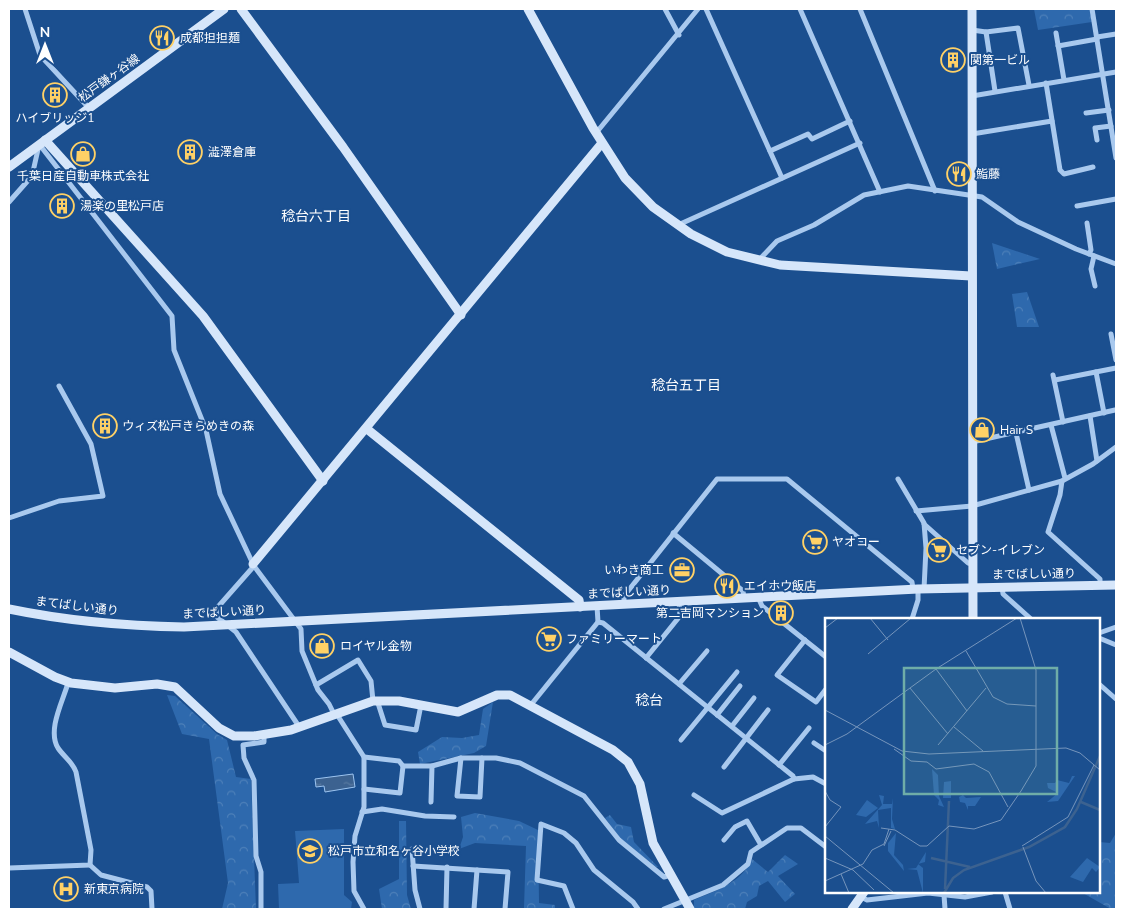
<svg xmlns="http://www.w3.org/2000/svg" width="1125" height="918" viewBox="0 0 1125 918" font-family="'Nunito Sans','Noto Sans JP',sans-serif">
  <defs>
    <pattern id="forest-crowns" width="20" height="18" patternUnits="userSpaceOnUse" patternTransform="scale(1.25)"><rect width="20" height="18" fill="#2e69ad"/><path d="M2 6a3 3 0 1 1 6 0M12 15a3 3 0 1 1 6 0" fill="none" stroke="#4d80b9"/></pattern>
    <pattern id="water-ripples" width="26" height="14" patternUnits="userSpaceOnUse" patternTransform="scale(1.25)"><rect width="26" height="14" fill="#3c6290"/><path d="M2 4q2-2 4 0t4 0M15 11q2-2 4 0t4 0" fill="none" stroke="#597aa1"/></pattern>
  </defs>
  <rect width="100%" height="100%" fill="#1b4f8f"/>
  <!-- forest -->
  <g fill="url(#forest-crowns)">
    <path d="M1034 9H1090L1092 22 1038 30Z"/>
    <path d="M992 243 1040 259 997 269Z"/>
    <path d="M1027 292 1039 327H1017L1012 294Z"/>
    <path d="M167 695 175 696 217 734 227 740 236 777 251 779 256 909H222L228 883 209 739 182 734Z"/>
    <path d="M493 702 486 746 474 753 420 764 418 752 442 737 462 738 479 735 483 709Z"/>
    <path d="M475 813 519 821 538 830 539 903 555 905V909L524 908 526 846 475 843 459 849 463 837 461 817Z"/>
    <path d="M610 815 617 824 631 827 634 842 658 867H656L620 838 605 818Z"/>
    <path d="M399 821H406L407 895 411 909H382L379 889 399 879Z"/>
    <path d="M1116 833V909H1111L1081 892H1099V842L1110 843Z"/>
    <path d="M785 855 798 864 778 876 795 894 785 902 768 881 759 886 757 896 747 902 745 909H694V900C715 891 743 882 752 859L768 872Z"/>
  </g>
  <!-- garden -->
  <path fill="#2e69ad" d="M344 829V895L352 902 351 909H279L278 884 299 883 295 831Z"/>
  <!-- water -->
  <path fill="url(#water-ripples)" stroke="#9cc4f0" d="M353 774 355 787 325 792 324 786 316 787 315 779Z"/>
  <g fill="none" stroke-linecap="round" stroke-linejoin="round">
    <!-- street -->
    <g stroke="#a9c9ee" stroke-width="5">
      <path d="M25 9 40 55 89 108"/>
      <path d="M665 9 679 35"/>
      <path d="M706 9 782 178"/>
      <path d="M800 9 880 192"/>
      <path d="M860 9 935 191"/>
      <path d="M1092 9 1116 158"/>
      <path d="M972 30 986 32 1018 28 1029 85"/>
      <path d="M986 32 995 91"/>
      <path d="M1056 33 1064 80"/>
      <path d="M1097 37 1116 34"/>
      <path d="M1058 46 1097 39"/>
      <path d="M1046 83 1060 170 1064 174 1093 167"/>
      <path d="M972 96 1116 72"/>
      <path d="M1086 113 1109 110"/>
      <path d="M596 133 698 9"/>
      <path d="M972 134 1052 121"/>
      <path d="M1097 140 1095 128 1111 126"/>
      <path d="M39 144 172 316 174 350 206 430 220 494 254 566 217 608V617L236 632 300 728"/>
      <path d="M770 151 808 134 812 139 850 121"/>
      <path d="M9 202 32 176 39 145"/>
      <path d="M1077 206 1116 199"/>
      <path d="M1087 223 1091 250 1089 254"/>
      <path d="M678 225 860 143"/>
      <path d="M1094 256 1091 269 1095 286"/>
      <path d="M759 260 777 241 814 225 864 195 908 186 982 197 1018 222 1076 249 1116 264"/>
      <path d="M1111 334 1116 360"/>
      <path d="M1096 372 1104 413"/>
      <path d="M1053 375 1063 422"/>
      <path d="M1055 380 1116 368"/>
      <path d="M1090 416 1097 461"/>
      <path d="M1051 425 1065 478"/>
      <path d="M1016 433 1029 490"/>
      <path d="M972 442 1115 410"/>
      <path d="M898 479 924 523 926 548 924 589"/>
      <path d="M1062 481 1060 495 1048 532 1100 579V586"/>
      <path d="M916 511 972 506 1062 481 1093 464 1116 447"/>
      <path d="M9 518 59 501 103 496 91 444 59 386"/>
      <path d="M924 524 968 563 973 564"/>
      <path d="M673 533 743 591 744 598"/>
      <path d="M254 566 301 629 302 651 318 690 329 704 334 714"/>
      <path d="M1002 587 1003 594 1031 619"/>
      <path d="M758 597 762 606 826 657"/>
      <path d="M624 605V596L717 479H787L912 582 913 589"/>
      <path d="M597 606 598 622 603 623 793 776 794 779 813 777 826 784"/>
      <path d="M912 619 918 600V589"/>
      <path d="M1099 633 1116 627"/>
      <path d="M1099 638 1116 645"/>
      <path d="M805 640 777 675 816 702 826 689"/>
      <path d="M646 658 680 616 679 602"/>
      <path d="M679 684 707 651"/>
      <path d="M1099 684 1116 699"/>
      <path d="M316 685 358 660 371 681 373 701"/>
      <path d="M377 700 385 725 416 730 421 705"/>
      <path d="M530 706 598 622"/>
      <path d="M336 713 364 757V807L355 836 353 862 354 891 364 909"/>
      <path d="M717 715 740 686"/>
      <path d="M732 726 754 698"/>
      <path d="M681 740 737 672"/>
      <path d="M814 743 826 751"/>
      <path d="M364 757 399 761 403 766H432L461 758H496L520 763 584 796 619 840 664 877 671 875"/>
      <path d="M461 758 457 796 480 797 482 758"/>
      <path d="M779 765 809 728"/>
      <path d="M724 767 768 710"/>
      <path d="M364 789 400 793 403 766"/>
      <path d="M694 795 722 813 794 779"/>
      <path d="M431 802 432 766"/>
      <path d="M362 812 382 809 425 816 454 817"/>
      <path d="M724 840 735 827 747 821 761 845"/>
      <path d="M412 849 415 890 420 909"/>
      <path d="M90 865 101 875 147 887 151 891 152 909"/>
      <path d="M413 866 508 872 505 909"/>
      <path d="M9 868 90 865 91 850 76 772C72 761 64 757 58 748 47 730 63 701 68 683"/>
      <path d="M1005 892 1010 909"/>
      <path d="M944 895 945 909"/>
      <path d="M861 897 867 900 928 893 965 897 992 892"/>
      <path d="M261 909V872L256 856 254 780 244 758 243 745 264 742V735"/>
      <path d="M446 909 447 867"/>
      <path d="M474 909 477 870"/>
      <path d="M573 909 564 886 537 880 541 824 564 833 576 843 594 870 633 902 638 909"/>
      <path d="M664 909 723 885 748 864 751 852 787 828H801L826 847"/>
    </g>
    <!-- secondary -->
    <g stroke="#d6e6fa" stroke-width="9">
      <path d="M241 9 343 147 461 315"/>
      <path d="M528 9 593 128 625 178 653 207 691 234 727 252 780 265 971 276"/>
      <path d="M972 9 973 619"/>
      <path d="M45 140 203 316 323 481"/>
      <path d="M9 167 224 9"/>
      <path d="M367 429 579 600 580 607"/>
      <path d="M253 564 602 143"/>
      <path d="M9 609C67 621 124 626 184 627L918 589 1116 585"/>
      <path d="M9 652 55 677 71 683 115 688 157 684 175 687 219 728 234 736H254L291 730 373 701H399L458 712 497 695H510L613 750 628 762 640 784 653 843 690 909"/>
      <path d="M852 909 864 892"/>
    </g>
  </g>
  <!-- icons -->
  <defs>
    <g id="restaurant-ring" transform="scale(1.25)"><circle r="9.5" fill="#1b4f8f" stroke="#ffd166" stroke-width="1.5"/><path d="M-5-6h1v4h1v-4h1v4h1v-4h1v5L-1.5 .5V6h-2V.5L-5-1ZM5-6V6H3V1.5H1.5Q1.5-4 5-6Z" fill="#ffd166"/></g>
    <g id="building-ring" transform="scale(1.25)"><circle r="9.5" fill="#1b4f8f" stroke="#ffd166" stroke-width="1.5"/><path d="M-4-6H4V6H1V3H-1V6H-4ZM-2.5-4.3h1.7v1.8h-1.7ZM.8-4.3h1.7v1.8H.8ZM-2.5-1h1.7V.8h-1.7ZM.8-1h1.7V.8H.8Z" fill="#ffd166"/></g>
    <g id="shop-ring" transform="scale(1.25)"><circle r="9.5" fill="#1b4f8f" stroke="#ffd166" stroke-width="1.5"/><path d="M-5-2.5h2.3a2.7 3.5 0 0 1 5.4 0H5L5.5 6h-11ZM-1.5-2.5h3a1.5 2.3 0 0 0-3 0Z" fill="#ffd166"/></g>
    <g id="supermarket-ring" transform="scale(1.25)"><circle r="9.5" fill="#1b4f8f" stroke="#ffd166" stroke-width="1.5"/><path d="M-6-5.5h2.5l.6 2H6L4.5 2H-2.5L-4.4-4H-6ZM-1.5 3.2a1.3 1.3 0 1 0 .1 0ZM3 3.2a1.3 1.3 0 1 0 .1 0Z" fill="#ffd166"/></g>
    <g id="office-ring" transform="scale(1.25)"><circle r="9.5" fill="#1b4f8f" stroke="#ffd166" stroke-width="1.5"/><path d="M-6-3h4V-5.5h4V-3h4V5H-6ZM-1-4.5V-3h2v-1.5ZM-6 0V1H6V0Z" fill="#ffd166"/></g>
    <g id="school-ring" transform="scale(1.25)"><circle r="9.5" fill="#1b4f8f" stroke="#ffd166" stroke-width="1.5"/><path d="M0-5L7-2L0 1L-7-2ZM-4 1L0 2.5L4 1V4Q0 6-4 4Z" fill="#ffd166"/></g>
    <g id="hospital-ring" transform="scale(1.25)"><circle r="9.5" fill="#1b4f8f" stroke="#ffd166" stroke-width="1.5"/><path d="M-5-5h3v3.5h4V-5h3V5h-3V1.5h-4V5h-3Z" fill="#ffd166"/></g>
  </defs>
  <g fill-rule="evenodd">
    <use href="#restaurant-ring" x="162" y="38"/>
    <use href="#building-ring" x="953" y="60"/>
    <use href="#building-ring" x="55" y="95"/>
    <use href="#building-ring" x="190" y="152"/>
    <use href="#shop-ring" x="83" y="154"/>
    <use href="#restaurant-ring" x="959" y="174"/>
    <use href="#building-ring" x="62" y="206"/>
    <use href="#building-ring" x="105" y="426"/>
    <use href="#shop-ring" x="982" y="430"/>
    <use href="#supermarket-ring" x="815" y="542"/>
    <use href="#supermarket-ring" x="939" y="550"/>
    <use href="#office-ring" x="682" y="570"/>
    <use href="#restaurant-ring" x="727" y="586"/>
    <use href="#building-ring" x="781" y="613"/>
    <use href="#supermarket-ring" x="549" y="639"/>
    <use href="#shop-ring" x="322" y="646"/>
    <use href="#school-ring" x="310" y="851"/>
    <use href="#hospital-ring" x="66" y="889"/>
  </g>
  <g text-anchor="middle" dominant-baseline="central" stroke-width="4" stroke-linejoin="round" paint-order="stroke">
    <!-- poi labels -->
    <g font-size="12" fill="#fff" stroke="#1b4f8f" text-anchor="start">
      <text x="180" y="38">成都担担麺</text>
      <text x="970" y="60">関第一ビル</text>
      <text x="55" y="118" text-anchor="middle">ハイブリッジ1</text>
      <text x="208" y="152">澁澤倉庫</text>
      <text x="976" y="174">鮨藤</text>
      <text x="83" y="176" text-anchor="middle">千葉日産自動車株式会社</text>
      <text x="80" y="206">湯楽の里松戸店</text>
      <text x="122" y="426">ウィズ松戸きらめきの森</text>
      <text x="1000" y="430">Hair S</text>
      <text x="832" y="542">ヤオコー</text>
      <text x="956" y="550">セブン-イレブン</text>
      <text x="664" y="570" text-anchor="end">いわき商工</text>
      <text x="744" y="586">エイホウ飯店</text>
      <text x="764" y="613" text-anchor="end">第二吉岡マンション</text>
      <text x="566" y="639">ファミリーマート</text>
      <text x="340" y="646">ロイヤル金物</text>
      <text x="328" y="851">松戸市立和名ヶ谷小学校</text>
      <text x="84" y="889">新東京病院</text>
    </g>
    <!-- street labels -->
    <g font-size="12" fill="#fff" stroke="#1b4f8f">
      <text transform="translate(109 78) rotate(-36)">松戸鎌ヶ谷線</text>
      <text transform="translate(1034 574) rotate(-1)">までばしい通り</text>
      <text transform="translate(629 592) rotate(-3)">までばしい通り</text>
      <text transform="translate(77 606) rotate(7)">まてばしい通り</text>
      <text transform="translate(224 612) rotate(-3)">までばしい通り</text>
    </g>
    <!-- neighbourhood labels -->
    <g font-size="14" fill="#fff" stroke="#1b4f8f">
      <text x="316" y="216">稔台六丁目</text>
      <text x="686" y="385">稔台五丁目</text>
      <text x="649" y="700">稔台</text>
    </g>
  </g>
  <!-- overview -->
  <g transform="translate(825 618)">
    <rect width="275" height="275" fill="#1b4f8f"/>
    <path d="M101 145 113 157 114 178 119 189 113 187 114 182 109 177 107 151ZM247 158H250L233 183 222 184 233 175 223 170 222 165H230L232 162 244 165ZM54 177 59 178 58 186H67L68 180 67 201 70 211 66 210V190L53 192 54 210 52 203 40 206 57 187ZM138 177 141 180 156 179 150 188H143V192L140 185 135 184 134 179ZM71 215 69 237 78 247 79 253 63 233V225ZM101 234 100 244 93 246 98 250V275L92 252 82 251 91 250Z" fill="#2e69ad"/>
    <path d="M126 163V180H118L119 164ZM42 182 53 190 41 199 31 197ZM262 240 275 249 271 254 267 250 258 264 245 259Z" fill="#2e69ad"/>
    <path fill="none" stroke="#3c6290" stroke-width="2.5" d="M256 184 275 192M106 240 145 249M120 271 124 183M119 275 128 260 139 252 204 229 240 209 252 191 275 138"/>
    <path fill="none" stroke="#7695bc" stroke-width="1" d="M45 0 63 22M0 10 13 0M141 33 168 79 182 86 211 88M43 36 86 0M111 51 142 93M85 70 123 116M0 92 77 133 104 136 241 130 255 135 275 152M129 109 158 133M0 127 22 116 111 51 192 0M113 127 161 70M69 131 86 143 102 144 111 151 149 146 164 154 183 189M0 173 5 182 16 189 0 209M56 210 70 212 95 228H102L124 208 149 211 176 202 196 173 211 148V52L195 0M0 218 69 275M59 228 66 213M197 228 243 199 269 147M198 229 211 263 221 275M0 240 28 252 49 272M16 256 24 275M0 263 38 246 47 232 59 226 64 211"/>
    <path fill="#6fada8" fill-opacity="0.15" stroke="#6fada8" stroke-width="2.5" d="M79 50H232V176H79Z"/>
    <rect width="275" height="275" fill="none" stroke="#fff" stroke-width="2.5"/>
  </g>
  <!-- border -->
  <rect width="1125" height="918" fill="none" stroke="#ffffff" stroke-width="20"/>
  <!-- north arrow -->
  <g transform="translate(45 45)" stroke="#1b4f8f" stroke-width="4" paint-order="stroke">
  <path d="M0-4L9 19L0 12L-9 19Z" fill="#ffffff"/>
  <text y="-8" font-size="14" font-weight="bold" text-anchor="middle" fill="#ffffff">N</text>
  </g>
</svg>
